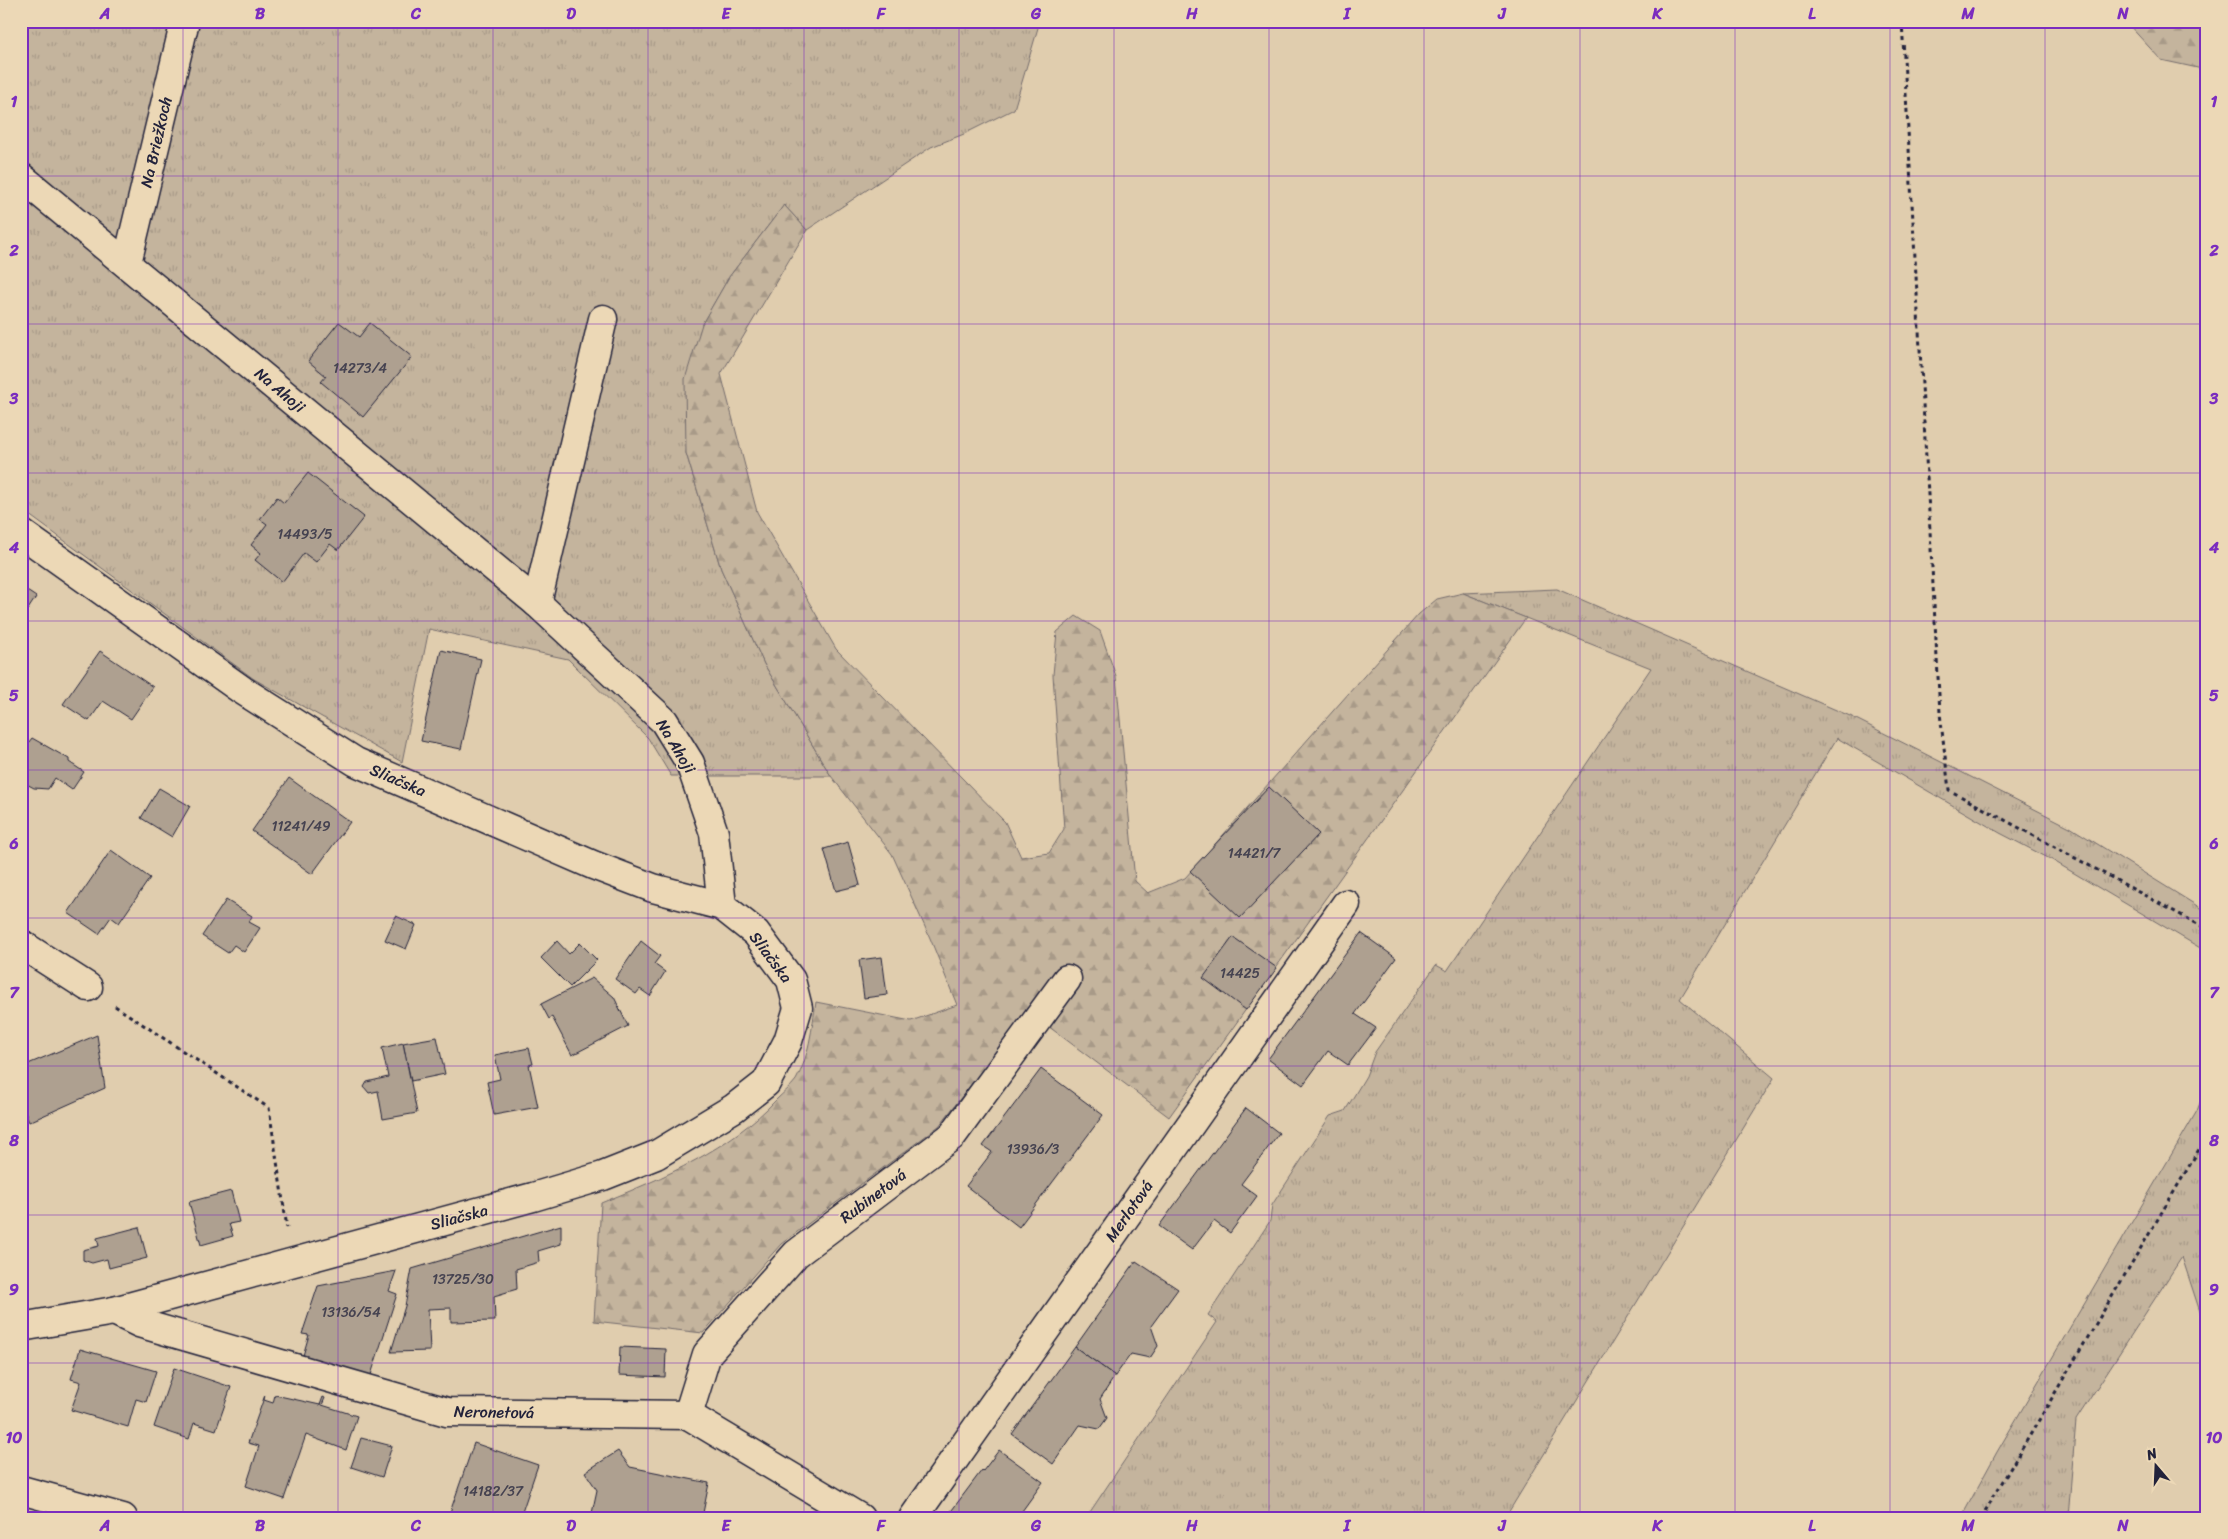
<svg xmlns="http://www.w3.org/2000/svg" width="2228" height="1539" viewBox="0 0 2228 1539" font-family="Sriracha,sans-serif">
  <defs>
    <pattern id="grass-tufts" width="24" height="20" patternUnits="userSpaceOnUse" patternTransform="scale(1.25)"><rect width="24" height="20" fill="#c4b49d"/><path d="M3 7l-1-3M5 7V3M7 7l1-3M15 17l-1-3M17 17v-4M19 17l1-3" fill="none" stroke="#a89a88"/></pattern>
    <pattern id="forest-firs" width="22" height="20" patternUnits="userSpaceOnUse" patternTransform="scale(1.25)"><rect width="22" height="20" fill="#c4b49d"/><path d="M5 1l3.5 6h-7zM16 11l3.5 6h-7z" fill="#a89a88"/></pattern>
  </defs>
  <rect width="100%" height="100%" fill="#e0cdae"/>
  <filter id="ink" filterUnits="userSpaceOnUse"><feTurbulence type="fractalNoise" baseFrequency=".02" numOctaves="2"/><feDisplacementMap in="SourceGraphic" scale="10" xChannelSelector="R" yChannelSelector="G"/><feConvolveMatrix kernelMatrix="1 2 1 2 8 2 1 2 1" color-interpolation-filters="sRGB"/></filter>
  <g filter="url(#ink)">
    <!-- grass -->
    <g fill="url(#grass-tufts)" stroke="#736b6c">
      <path d="M21 21H1040L1014 109 964 134 931 147 807 230 784 205 729 277 702 324 686 453 721 569 764 664 831 776H671L648 738 568 659 429 629 402 762 254 679 21 509Z"/>
      <path d="M1557 589 1850 716 2070 827 2207 912V952L2052 860 2000 833 1837 738 1680 999 1774 1078 1505 1518H1086L1217 1322 1208 1315 1270 1221 1272 1205 1330 1116 1345 1111 1366 1076 1375 1052 1436 965 1447 971 1651 668 1463 593Z"/>
      <path d="M2207 1084V1333L2182 1257 2076 1420 2068 1518H1961L1997 1452 2197 1111Z"/>
      <path d="M2207 1463V1518H2202Z"/>
    </g>
    <!-- forest -->
    <g fill="url(#forest-firs)" stroke="#736b6c">
      <path d="M2108 21H2207V70L2161 60 2127 23Z"/>
      <path d="M784 205 807 230 721 374 757 512 836 649 1005 822 1021 857 1049 853 1064 829 1053 675 1057 632 1076 616 1100 631 1116 676 1135 881 1148 893 1185 878 1419 614 1437 599 1463 593 1526 618 1169 1117 1028 1011 939 1126 781 1244 703 1333 594 1321 601 1203C665 1177 729 1150 777 1099 783 1093 791 1087 796 1080 809 1058 812 1027 816 1002L911 1021 957 1005 930 938 892 854 831 776 764 664 721 569 686 453 685 379 702 324 729 277Z"/>
    </g>
    <!-- building -->
    <g fill="#aea090" stroke="#22223b">
      <path d="M339 322 359 337 370 323 412 357 363 417 321 382 326 376 308 361Z"/>
      <path d="M308 473 364 517 338 550 330 544 316 562 304 553 282 582 255 560 261 553 251 545 267 524 260 519 277 497 284 503Z"/>
      <path d="M21 587 36 597 21 620Z"/>
      <path d="M441 650 481 659 461 749 421 741Z"/>
      <path d="M100 651 153 687 131 719 103 701 89 721 63 704Z"/>
      <path d="M32 738 69 759V762L84 772 72 790 55 778 48 789 34 788 21 781V752Z"/>
      <path d="M289 778 350 822 312 874 252 831Z"/>
      <path d="M1269 787 1319 834 1240 918 1190 871Z"/>
      <path d="M159 788 190 806 172 837 141 818Z"/>
      <path d="M848 842 860 885 836 891 824 849Z"/>
      <path d="M111 850 150 878 119 923 111 917 99 934 68 913Z"/>
      <path d="M226 900 252 916 249 922 260 928 244 952 234 945 228 953 202 936Z"/>
      <path d="M396 916 416 925 406 949 385 940Z"/>
      <path d="M1361 933 1396 958 1355 1014 1376 1028 1348 1065 1328 1051 1303 1085 1268 1059Z"/>
      <path d="M1233 937 1277 968 1246 1010 1203 978Z"/>
      <path d="M557 941 569 954 580 943 597 960 570 987 541 958Z"/>
      <path d="M641 941 660 956 654 964 665 972 650 996 640 989 636 994 615 979Z"/>
      <path d="M882 957 887 995 864 998 859 960Z"/>
      <path d="M592 978 614 997 628 1026 572 1055 552 1017 549 1019 541 1004Z"/>
      <path d="M97 1035 105 1088 29 1122 21 1102V1067Z"/>
      <path d="M437 1037 445 1074 411 1081 403 1043Z"/>
      <path d="M403 1043 417 1113 383 1119 378 1091 369 1093 364 1087 367 1082 388 1077 382 1048Z"/>
      <path d="M529 1048 533 1064 529 1065 538 1107 494 1115 487 1082 500 1079 495 1055Z"/>
      <path d="M1041 1069 1103 1115 1019 1227 966 1186 992 1152 983 1146Z"/>
      <path d="M1246 1108 1279 1133 1241 1184 1257 1196 1230 1233 1214 1221 1192 1250 1159 1226Z"/>
      <path d="M231 1191 239 1222 229 1224 233 1236 201 1245 189 1202Z"/>
      <path d="M561 1225V1244L538 1251 539 1262 516 1269 517 1289 494 1296 495 1321 451 1322V1308L428 1309 430 1351 391 1352 405 1306 412 1269Z"/>
      <path d="M139 1227 147 1258 109 1268 107 1259 92 1263 83 1260V1250L99 1246 97 1238Z"/>
      <path d="M1136 1261 1178 1289 1151 1326 1158 1346 1150 1358 1131 1354 1115 1376 1075 1347Z"/>
      <path d="M396 1271 389 1291 397 1294 370 1378 302 1359 309 1335 302 1334 318 1286Z"/>
      <path d="M620 1347 666 1349 665 1377 619 1375Z"/>
      <path d="M1075 1347 1115 1376 1100 1399 1107 1418 1099 1429 1080 1425 1053 1464 1012 1434Z"/>
      <path d="M80 1349 156 1371 146 1402 136 1399 128 1427 71 1410 81 1382 71 1379Z"/>
      <path d="M174 1368 231 1387 216 1430 194 1423 189 1439 154 1427Z"/>
      <path d="M265 1395 264 1400 273 1403 275 1395 320 1405 323 1397 325 1398 322 1405 357 1416 346 1450 306 1435 284 1499 246 1486 259 1446 248 1443Z"/>
      <path d="M361 1438 392 1446 382 1477 351 1467Z"/>
      <path d="M474 1443 538 1465 520 1518H448Z"/>
      <path d="M999 1450 1043 1482 1017 1518H946L982 1470 983 1471Z"/>
      <path d="M618 1451 630 1467 709 1483 702 1518H591L597 1490 585 1472Z"/>
    </g>
    <g fill="none" stroke-linecap="round" stroke-linejoin="round">
      <!-- street casing -->
      <g stroke="#22223b" stroke-width="31">
        <g id="street">
          <path d="M21 177 537 603 664 721 690 763 714 833 722 906"/>
          <path d="M127 263 185 21"/>
          <path d="M21 533 242 690 356 762 593 865 653 888 722 906 756 933 791 980 798 1008 788 1041 766 1083 734 1108 656 1155 603 1176 533 1197 114 1311 21 1327"/>
          <path d="M537 603 603 319"/>
          <path d="M21 944 88 987"/>
          <path d="M114 1311 139 1323 447 1412 688 1415 860 1518"/>
          <path d="M688 1415 707 1354 796 1254 952 1136 1067 979"/>
          <path d="M21 1490 123 1518"/>
          <path d="M913 1518 1346 904"/>
        </g>
      </g>
      <!-- path -->
      <g stroke="#22223b" stroke-width="3" stroke-dasharray="4 4" stroke-linecap="butt">
        <path d="M1902 21 1940 713 1949 790 2207 929"/>
        <path d="M115 1006 269 1108 287 1228"/>
        <path d="M1981 1518 2207 1136"/>
      </g>
      <!-- street -->
      <use href="#street" stroke="#ecd8b6" stroke-width="28"/>
    </g>
  </g>
  <!-- grid -->
  <path fill="none" stroke="#7b2cbf" stroke-width="1" stroke-opacity="0.55" d="M183 21V1518M338 21V1518M493 21V1518M648 21V1518M804 21V1518M959 21V1518M1114 21V1518M1269 21V1518M1424 21V1518M1580 21V1518M1735 21V1518M1890 21V1518M2045 21V1518M21 176H2207M21 324H2207M21 473H2207M21 621H2207M21 770H2207M21 918H2207M21 1066H2207M21 1215H2207M21 1363H2207"/>
  <g text-anchor="middle" dominant-baseline="central" stroke-width="4" stroke-linejoin="round" paint-order="stroke">
    <!-- number labels -->
    <g font-size="14" fill="#454250">
      <text x="360" y="368">14273/4</text>
      <text x="305" y="534">14493/5</text>
      <text x="301" y="826">11241/49</text>
      <text x="1254" y="853">14421/7</text>
      <text x="1240" y="973">14425</text>
      <text x="1033" y="1149">13936/3</text>
      <text x="463" y="1279">13725/30</text>
      <text x="351" y="1312">13136/54</text>
      <text x="493" y="1491">14182/37</text>
    </g>
    <!-- street labels -->
    <g font-size="16" fill="#22223b" stroke="#ecd8b6">
      <text transform="translate(156 142) rotate(-77)">Na Briežkoch</text>
      <text transform="translate(280 390) rotate(40)">Na Ahoji</text>
      <text transform="translate(676 746) rotate(59)">Na Ahoji</text>
      <text transform="translate(398 780) rotate(23)">Sliačska</text>
      <text transform="translate(771 957) rotate(53)">Sliačska</text>
      <text transform="translate(873 1196) rotate(-37)">Rubinetová</text>
      <text transform="translate(1129 1211) rotate(-55)">Merlotová</text>
      <text transform="translate(459 1217) rotate(-15)">Sliačska</text>
      <text transform="translate(494 1412) rotate(1)">Neronetová</text>
    </g>
  </g>
  <!-- margin -->
  <rect width="2228" height="1539" fill="none" stroke="#ecd8b6" stroke-width="55"/>
  <!-- north arrow -->
  <g transform="translate(2156 1466) rotate(341)" stroke="#ecd8b6" stroke-width="4" paint-order="stroke">
  <path d="M0-4L9 19L0 12L-9 19Z" fill="#22223b"/>
  <text y="-8" font-size="14" font-weight="bold" text-anchor="middle" fill="#22223b">N</text>
  </g>
  <rect x="28" y="28" width="2172" height="1484" fill="none" stroke="#7b2cbf" stroke-width="2"/>
  <g font-size="16" text-anchor="middle" font-weight="bold" fill="#7b2cbf">
    <text x="105" y="19">A</text>
    <text x="260" y="19">B</text>
    <text x="416" y="19">C</text>
    <text x="571" y="19">D</text>
    <text x="726" y="19">E</text>
    <text x="881" y="19">F</text>
    <text x="1036" y="19">G</text>
    <text x="1192" y="19">H</text>
    <text x="1347" y="19">I</text>
    <text x="1502" y="19">J</text>
    <text x="1657" y="19">K</text>
    <text x="1812" y="19">L</text>
    <text x="1968" y="19">M</text>
    <text x="2123" y="19">N</text>
    <text x="14" y="107">1</text>
    <text x="2214" y="107">1</text>
    <text x="14" y="256">2</text>
    <text x="2214" y="256">2</text>
    <text x="14" y="404">3</text>
    <text x="2214" y="404">3</text>
    <text x="14" y="553">4</text>
    <text x="2214" y="553">4</text>
    <text x="14" y="701">5</text>
    <text x="2214" y="701">5</text>
    <text x="14" y="849">6</text>
    <text x="2214" y="849">6</text>
    <text x="14" y="998">7</text>
    <text x="2214" y="998">7</text>
    <text x="14" y="1146">8</text>
    <text x="2214" y="1146">8</text>
    <text x="14" y="1295">9</text>
    <text x="2214" y="1295">9</text>
    <text x="14" y="1443">10</text>
    <text x="2214" y="1443">10</text>
    <text x="105" y="1531">A</text>
    <text x="260" y="1531">B</text>
    <text x="416" y="1531">C</text>
    <text x="571" y="1531">D</text>
    <text x="726" y="1531">E</text>
    <text x="881" y="1531">F</text>
    <text x="1036" y="1531">G</text>
    <text x="1192" y="1531">H</text>
    <text x="1347" y="1531">I</text>
    <text x="1502" y="1531">J</text>
    <text x="1657" y="1531">K</text>
    <text x="1812" y="1531">L</text>
    <text x="1968" y="1531">M</text>
    <text x="2123" y="1531">N</text>
  </g>
</svg>
